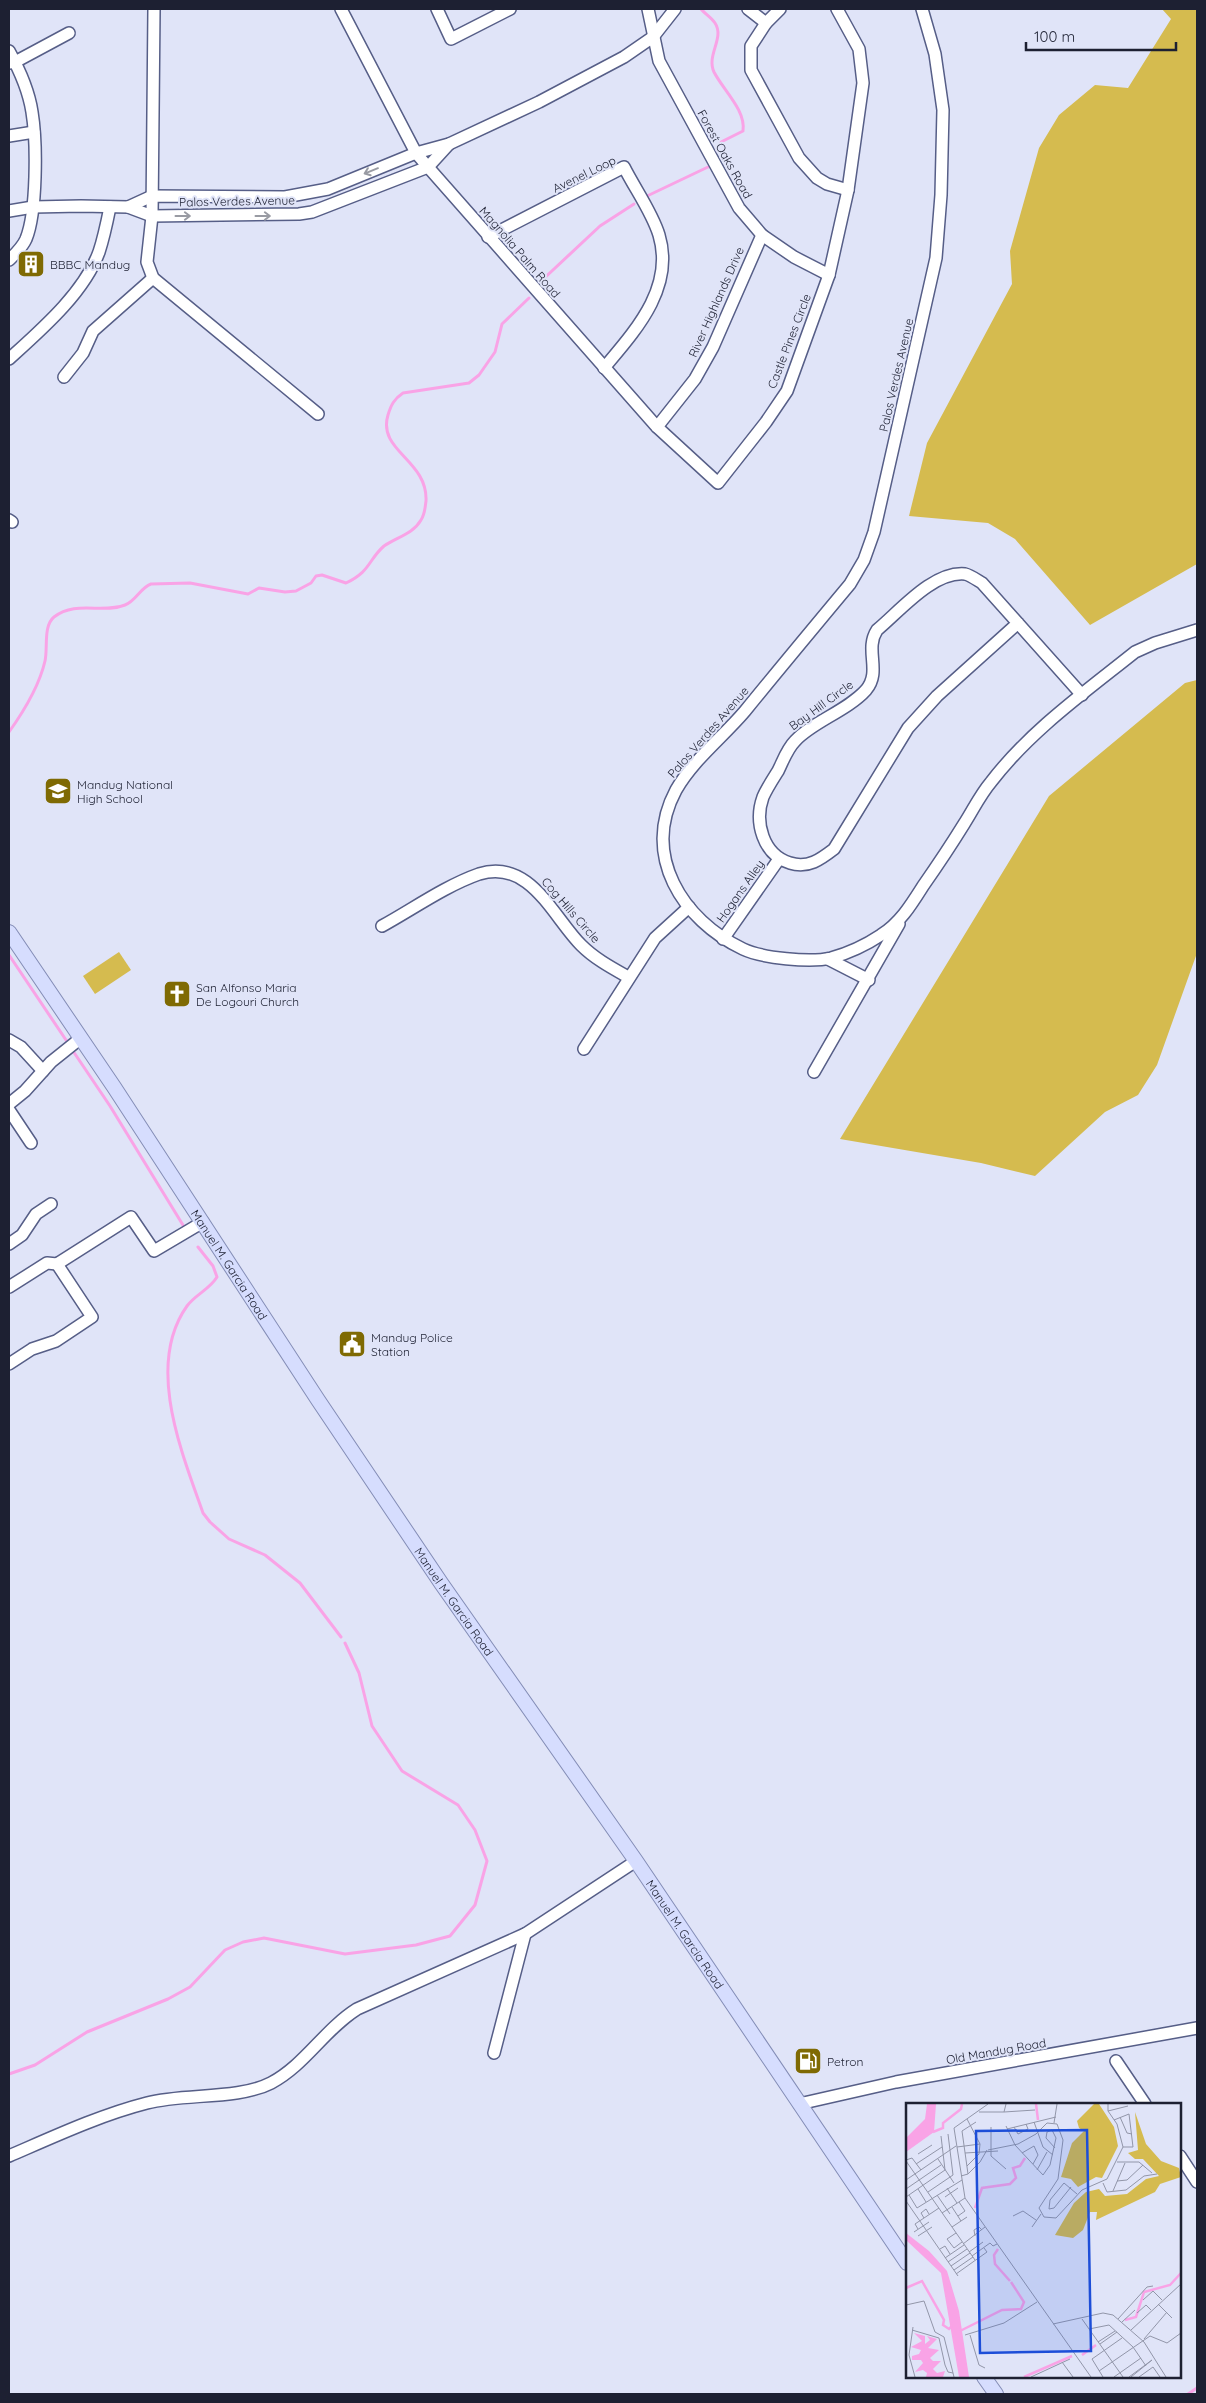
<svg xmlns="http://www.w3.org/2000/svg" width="1206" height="2403" viewBox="0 0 1206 2403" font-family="Quicksand,sans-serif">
  <rect width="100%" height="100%" fill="#e0e4f8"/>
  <!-- green -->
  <g fill="#d5bb4f">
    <path d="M1162 9H1197V564L1090 625 1015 539 988 523 909 516 927 443 1012 284 1010 251 1039 148 1059 115 1095 85 1128 88 1171 19Z"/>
    <path d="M1197 680V953L1157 1065 1138 1095 1105 1112 1035 1176 981 1163 840 1139 1049 796 1185 683Z"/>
    <path d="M119 952 131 970 95 994 83 976Z"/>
  </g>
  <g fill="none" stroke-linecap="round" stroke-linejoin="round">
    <!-- stream -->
    <g stroke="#f9a3e6" stroke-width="3">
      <path d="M701 9C705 14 711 17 715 23 725 38 706 55 714 72 723 90 746 110 743 131L721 142 715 152"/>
      <path d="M645 197 708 167"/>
      <path d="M538 284 600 226 634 204"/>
      <path d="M9 732C24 711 39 687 45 661 48 648 43 626 54 617 76 600 102 614 125 605 136 601 140 588 151 584L190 583 248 594 259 588 285 592 296 591 311 583 316 576 322 575 346 583C371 571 368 560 384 546 397 537 413 534 421 520 425 514 425 508 426 501 428 460 377 451 388 415 391 405 394 399 403 393L469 383 479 375 495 352 502 324 529 298"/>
      <path d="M9 955 68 1043"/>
      <path d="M73 1051 110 1106 186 1230"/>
      <path d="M198 1247 213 1266 217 1277C210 1289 195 1295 187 1306 145 1365 182 1453 203 1513L210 1522 229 1539 265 1555 300 1583 341 1637"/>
      <path d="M9 2074 35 2065 87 2032 168 1999 190 1987 225 1950 243 1942 264 1938 345 1954 416 1945 450 1936 475 1905 487 1861 475 1830 458 1805 402 1771 372 1726 359 1673 345 1643"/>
      <path d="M1188 2394 1197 2388"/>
    </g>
    <!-- minor casing -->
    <g stroke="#565e87" stroke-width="14">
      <g id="minor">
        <path d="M154 9 152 216 147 262 153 278 318 414"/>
        <path d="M341 9 416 153 428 167 657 427 718 483 766 422 787 391 829 275 848 190 863 83 859 49 837 9"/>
        <path d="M437 9 451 39 510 9"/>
        <path d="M648 9 659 61 739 208 762 235 794 257 829 275"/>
        <path d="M748 9 766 23"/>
        <path d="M780 9 766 23 751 46V70L799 158 817 178 827 184 848 190"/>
        <path d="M922 9 935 54 943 110 941 195 936 258 874 532 864 560 850 584C815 626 780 668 745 711 723 737 693 760 676 790 641 855 682 920 743 949 762 958 810 963 831 958 849 953 866 945 881 935 900 923 911 905 923 886 937 866 951 845 964 824 973 810 980 795 991 782 1030 731 1085 692 1135 652L1155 643 1197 630"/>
        <path d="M9 51C19 69 29 92 32 112 37 143 37 212 26 239 22 248 15 254 9 260"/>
        <path d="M9 63 15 62 69 33"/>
        <path d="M9 136 34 132"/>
        <path d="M128 207 152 196 285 197 328 189 416 153 449 144 539 102 624 57 653 37 675 9"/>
        <path d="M9 211 33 207 81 206 128 207 152 216 299 214 312 212 428 167 449 144"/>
        <path d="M488 237 624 167C635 189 652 212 659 235 675 288 635 331 604 368"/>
        <path d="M9 359C41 330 84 293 99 252 104 237 107 222 110 207"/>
        <path d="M64 377 83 353 93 331 153 278"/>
        <path d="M657 427 695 379 713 347 762 235"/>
        <path d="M9 520 12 522"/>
        <path d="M1018 623 937 696 908 728 834 849C821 859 808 869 790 863 763 855 754 822 763 797 767 788 773 779 778 771 783 761 787 749 795 741 812 722 847 711 866 690 882 671 864 650 877 630 900 611 933 571 965 574 970 575 977 580 982 583L1082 695"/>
        <path d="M382 926C413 909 445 886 479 874 530 858 553 917 581 945 595 959 612 968 628 977"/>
        <path d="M723 939 779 859"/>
        <path d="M828 959 869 980"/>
        <path d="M9 1040 21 1047 43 1071"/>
        <path d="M584 1049 655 938 689 907"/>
        <path d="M814 1072 899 924"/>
        <path d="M9 1104 25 1091 51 1062 81 1038"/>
        <path d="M9 1110 31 1143"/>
        <path d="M9 1244 22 1235 36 1214 51 1204"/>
        <path d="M9 1287 47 1263 57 1264 131 1217 154 1251 203 1222"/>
        <path d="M9 1364 32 1349 56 1341 92 1317 57 1264"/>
        <path d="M494 2053 525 1934"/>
        <path d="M1116 2061 1145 2104"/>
        <path d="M799 2104 896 2082 1197 2028"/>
        <path d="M9 2156C53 2137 100 2115 147 2103 184 2093 238 2100 271 2083 305 2065 324 2030 357 2009L525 1934 636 1861"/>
        <path d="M1180 2156 1197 2182"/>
      </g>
    </g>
    <!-- major casing -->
    <g stroke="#848db6" stroke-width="16">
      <g id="major">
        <path id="s1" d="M9 932 114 1087 318 1400 441 1583 636 1861 907 2263"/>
        <path d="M984 2377 996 2394"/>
      </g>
    </g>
    <!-- minor -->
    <use href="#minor" stroke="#fff" stroke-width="11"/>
    <!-- major -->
    <use href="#major" stroke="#d6ddfe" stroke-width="14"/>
  </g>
  <!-- one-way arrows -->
  <defs><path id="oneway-shaft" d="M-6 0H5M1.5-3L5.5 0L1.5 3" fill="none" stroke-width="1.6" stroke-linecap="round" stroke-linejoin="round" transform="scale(1.25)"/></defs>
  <g stroke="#999ba3">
    <use href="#oneway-shaft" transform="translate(371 171) rotate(158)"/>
    <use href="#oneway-shaft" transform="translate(183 216)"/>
    <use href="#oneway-shaft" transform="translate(263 216)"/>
  </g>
  <!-- icons -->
  <defs>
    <g id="building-square" transform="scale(1.4375)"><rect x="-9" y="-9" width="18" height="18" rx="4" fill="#7f6a03" stroke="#e0e4f8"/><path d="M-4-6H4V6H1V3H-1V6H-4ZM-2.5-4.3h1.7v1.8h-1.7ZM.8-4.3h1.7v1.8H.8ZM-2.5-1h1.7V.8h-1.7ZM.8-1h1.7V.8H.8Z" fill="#fff"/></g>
    <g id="school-square" transform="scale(1.4375)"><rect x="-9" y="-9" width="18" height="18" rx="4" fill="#7f6a03" stroke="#e0e4f8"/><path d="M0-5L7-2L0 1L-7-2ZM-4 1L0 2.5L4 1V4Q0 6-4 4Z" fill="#fff"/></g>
    <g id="church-square" transform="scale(1.4375)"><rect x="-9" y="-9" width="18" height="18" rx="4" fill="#7f6a03" stroke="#e0e4f8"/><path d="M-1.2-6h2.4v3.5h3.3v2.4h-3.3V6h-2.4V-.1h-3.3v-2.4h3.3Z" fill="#fff"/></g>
    <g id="civic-square" transform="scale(1.4375)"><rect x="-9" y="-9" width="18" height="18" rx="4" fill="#7f6a03" stroke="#e0e4f8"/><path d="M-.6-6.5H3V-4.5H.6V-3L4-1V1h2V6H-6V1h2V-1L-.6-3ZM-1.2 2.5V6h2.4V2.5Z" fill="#fff"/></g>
    <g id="fuel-square" transform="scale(1.4375)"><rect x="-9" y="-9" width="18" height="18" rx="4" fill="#7f6a03" stroke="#e0e4f8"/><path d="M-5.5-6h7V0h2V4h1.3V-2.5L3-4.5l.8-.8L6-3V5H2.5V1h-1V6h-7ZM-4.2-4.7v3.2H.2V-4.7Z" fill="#fff"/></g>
  </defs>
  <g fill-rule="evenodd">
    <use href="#building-square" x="31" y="264"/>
    <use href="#school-square" x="58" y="791"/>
    <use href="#church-square" x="177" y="994"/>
    <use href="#civic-square" x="352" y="1344"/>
    <use href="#fuel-square" x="808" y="2061"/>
  </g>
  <g text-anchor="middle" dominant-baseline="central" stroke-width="4" stroke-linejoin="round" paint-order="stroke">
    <!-- street labels -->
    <g font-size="12" fill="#1d2032" stroke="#e0e4f8">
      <text transform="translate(725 154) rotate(61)">Forest Oaks Road</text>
      <text transform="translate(584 174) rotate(-26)">Avenel Loop</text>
      <text transform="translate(237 201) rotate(-1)">Palos Verdes Avenue</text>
      <text transform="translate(520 252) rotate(49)">Magnolia Palm Road</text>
      <text transform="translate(716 302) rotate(-66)">River Highlands Drive</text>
      <text transform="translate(789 341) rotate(-69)">Castle Pines Circle</text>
      <text transform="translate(896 375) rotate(-77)">Palos Verdes Avenue</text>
      <text transform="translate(821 705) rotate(-36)">Bay Hill Circle</text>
      <text transform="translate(708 732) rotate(-49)">Palos Verdes Avenue</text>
      <text transform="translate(740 891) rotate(-55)">Hogans Alley</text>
      <text transform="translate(571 910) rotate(49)">Cog Hills Circle</text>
      <text stroke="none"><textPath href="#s1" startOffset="399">Manuel M. Garcia Road</textPath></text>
      <text stroke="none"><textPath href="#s1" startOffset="804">Manuel M. Garcia Road</textPath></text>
      <text stroke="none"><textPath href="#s1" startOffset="1209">Manuel M. Garcia Road</textPath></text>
      <text transform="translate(996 2051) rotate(-10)">Old Mandug Road</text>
    </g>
    <!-- poi labels -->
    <g font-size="12" fill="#1d2032" stroke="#e0e4f8" text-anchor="start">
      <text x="50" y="264">BBBC Mandug</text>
      <text x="77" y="784">Mandug National<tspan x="77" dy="14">High School</tspan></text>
      <text x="196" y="987">San Alfonso Maria<tspan x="196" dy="14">De Logouri Church</tspan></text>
      <text x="371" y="1337">Mandug Police<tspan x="371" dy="14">Station</tspan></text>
      <text x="827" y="2061">Petron</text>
    </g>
  </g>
  <!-- overview -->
  <g transform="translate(906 2103)">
    <rect width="275" height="275" fill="#e0e4f8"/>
    <path d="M188 1H193L208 24 212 43 196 75 190 74 172 84 165 76 155 74 166 40 178 28 173 25 171 18ZM229 9 240 41 255 58 273 65 275 74 254 81 249 89 190 117 191 109H184L177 127 167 135 149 132 168 100 180 89 193 86 199 93 221 91 240 76 253 73 237 56H229L222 50 232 47Z" fill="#d5bb4f"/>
    <path d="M21 1H30L28 29 0 49V35L19 16ZM0 130 23 148 41 168 53 208 63 274H53L35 170 0 137ZM8 230 19 233V241L24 237 21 233 31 236 22 245 33 247 24 255 27 258H35L27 266 31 270 39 268 37 274H20L21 270 17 267 9 269 17 260 15 257H6V253L13 251 15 247 5 244 16 238Z" fill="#f9a3e6"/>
    <path fill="none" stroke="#f9a3e6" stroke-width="2.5" d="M130 1 132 17M27 29 37 25V20L55 6 56 1M69 105 76 85 104 81 110 75 107 65 114 63 119 55M92 146 88 152 89 161 104 178M0 185 16 178 38 217 37 222 43 226 46 223M219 217 230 214 238 189 264 182 275 170M54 228 96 207 115 206 118 199 105 179M176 252 190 242M118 274 166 253"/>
    <path fill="none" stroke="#9296a9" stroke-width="1" d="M82 1 48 25 59 95 185 274M202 8 222 3M73 9H98L100 1M98 9 129 7M214 14 221 30 226 31M61 16 74 41 73 51 61 63M208 17 223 11M128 19 137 44 147 52M148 20 151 1M100 23 109 42 137 72 144 62 150 35 146 27 141 29M85 24V53L100 66M108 24 112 31 122 26 120 21M101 26 150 14M141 29 140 35 149 45M35 33 39 67M51 44 74 41M217 44H227L223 11M82 47 112 41 130 31 141 20 151 21 157 37 152 76 133 105 138 114 150 115 176 87 201 76 217 44 211 21 202 8V1M59 50 92 48M116 50 128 43 132 52 127 61M12 51 26 42M32 56 48 80M0 57 6 55 15 67M0 58 69 157M211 59H233L246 70M10 61 36 44M131 67 141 49M62 71 56 28 70 19M55 73 62 71 74 59 81 47M0 77 50 43M211 78 221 77 237 62M197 80 201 89 220 87 238 73 251 71M41 85 51 100M0 86 35 62M12 86 20 99M207 88 219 60M22 89 47 72 42 31M3 92 11 105 56 77M31 92 44 111M0 94 39 67M39 94 52 85M0 98 52 173M46 104 55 118M143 106 144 97 158 80 171 91M143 106 148 105 165 84M36 110 59 95M52 113 59 108 53 99M107 113 117 108 130 117M18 115 15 110 20 106 23 111M46 124 61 114M126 124 135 111M12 126 9 121 33 105M8 129 23 119M50 130 41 136 48 145 56 139M12 133 26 124M69 133 68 127 73 124 76 127M57 141 79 124M34 146 39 143 44 151M63 149 77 139M66 153 84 140 87 143 91 141M39 155 58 142M42 159 61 146M45 163 64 150M48 167 67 154M50 171 81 149 78 145M237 197 247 188 256 197M252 201 266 215M0 202 18 198 29 229 38 234M231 210 240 202 245 207M176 216 217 274M212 216 241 184 247 183M216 219 229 207M147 221 197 210 207 212 238 239 260 274M7 224 3 252 9 274M183 226 203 222 227 244 240 263M6 227 33 235 39 262 42 269 47 270M225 227 275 181M59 232 98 220 131 199M64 232 73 262 79 265M38 234 48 274M238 236 261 209M192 239 209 228M194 241 211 229M156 259 167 274M193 268 244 233 261 240 275 230M125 274 164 256M197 274 186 256 216 235M208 274 235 255M223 274 246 257 225 274M233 274 247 264 254 274"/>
    <path fill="#1d4ed8" fill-opacity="0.15" stroke="#1d4ed8" stroke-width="2.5" d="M181 27 185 248 74 250 70 28Z"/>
    <rect width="275" height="275" fill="none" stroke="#1d2032" stroke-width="2.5"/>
  </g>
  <!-- border -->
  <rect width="1206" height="2403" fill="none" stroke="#1d2032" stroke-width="20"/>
  <!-- scale -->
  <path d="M1026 42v8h150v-8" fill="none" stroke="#1d2032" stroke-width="2.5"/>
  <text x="1034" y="42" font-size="15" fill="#1d2032" stroke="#e0e4f8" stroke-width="4" paint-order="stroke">100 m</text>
</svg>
